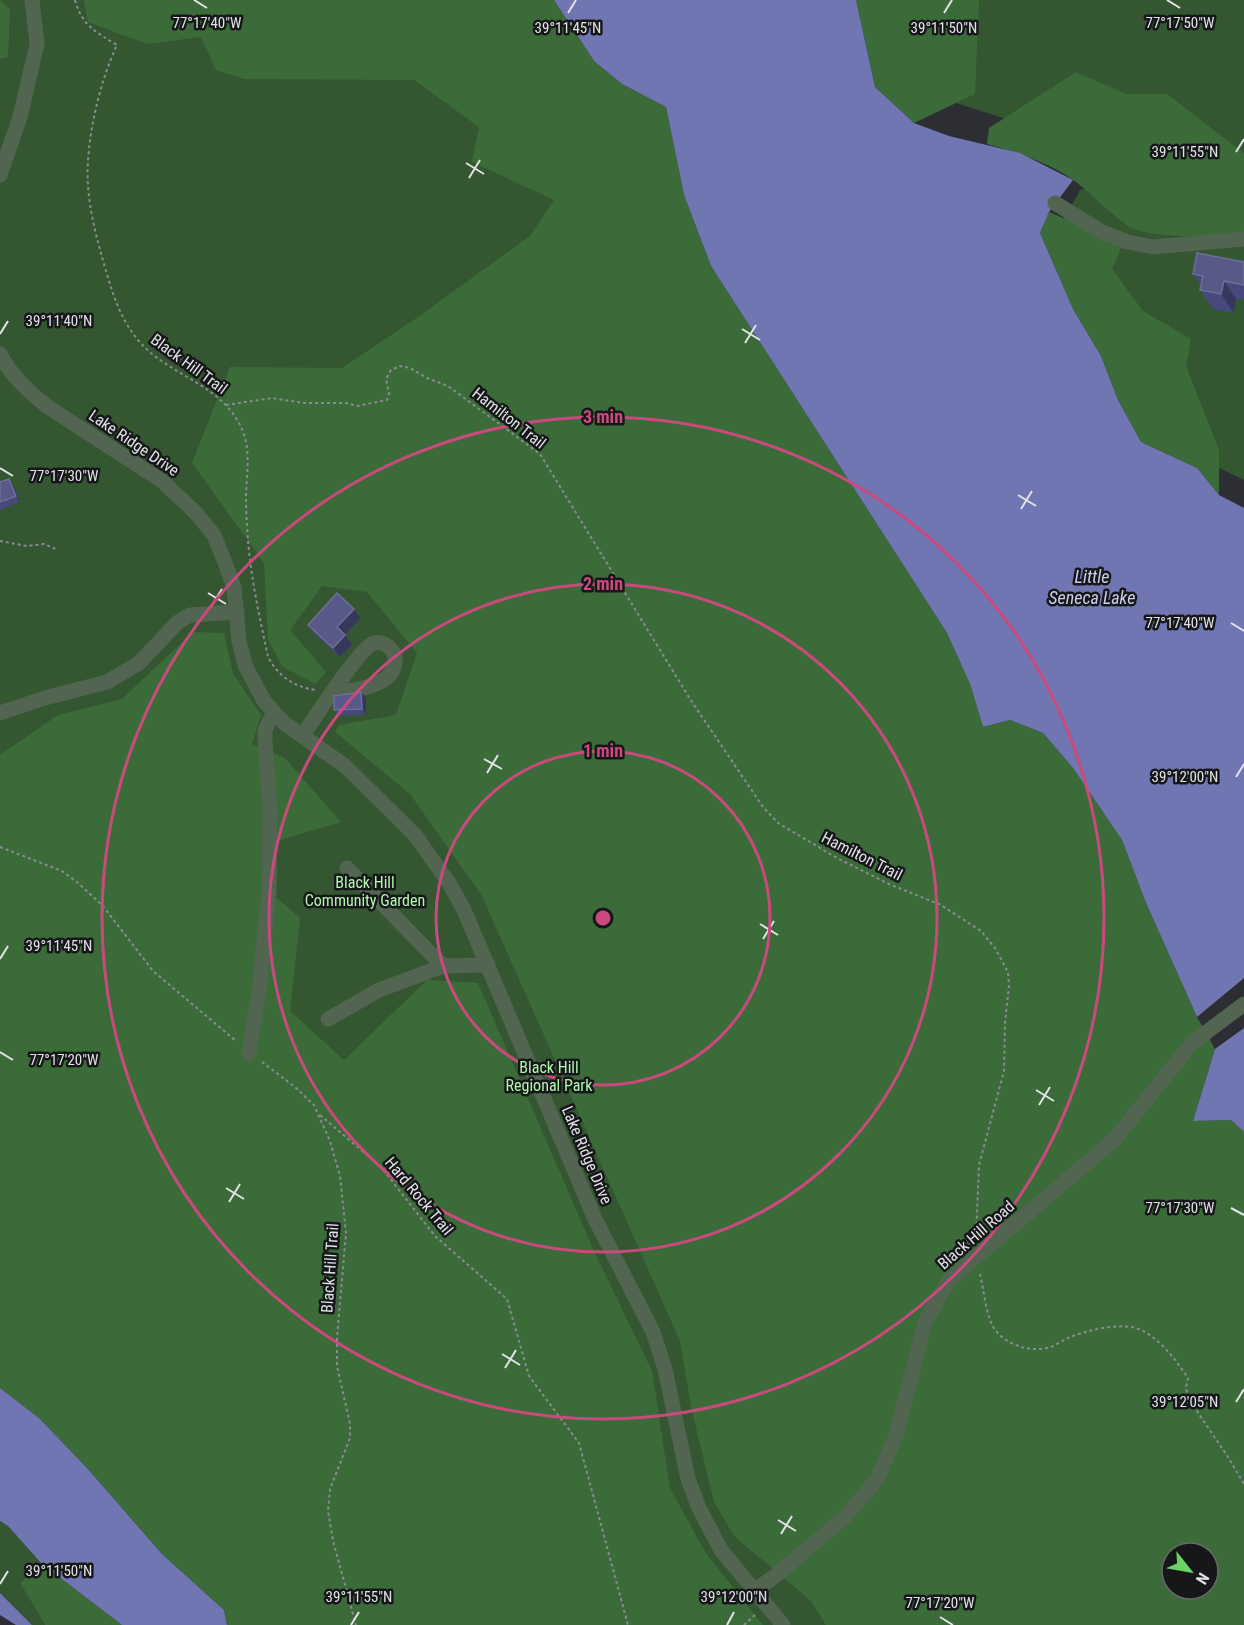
<svg xmlns="http://www.w3.org/2000/svg" width="1244" height="1625" viewBox="0 0 1244 1625" font-family="'Roboto Condensed',sans-serif">
  <rect width="100%" height="100%" fill="#2d2e34"/>
  <!-- green -->
  <g fill="#345732" fill-rule="evenodd">
    <path d="M0 0H524L1244 1625H288L0 1365ZM1172 1553H1208V1589H1172Z"/>
    <path d="M884 0H1244V480L1166 442 1061 225 1080 190 1125 181 1122 156 912 89Z"/>
    <path d="M0 1521 8 1526 41 1563 20 1583 45 1625H32L0 1593Z"/>
  </g>
  <!-- forest -->
  <g fill="#3c6b3a" fill-rule="evenodd">
    <path d="M0 0 10 9 8 57 0 59Z"/>
    <path d="M84 0H554L594 61 622 84 666 107 684 195 711 266 947 633 970 684 983 727 1010 720 1043 733 1073 768 1122 840 1146 903 1197 1017 1215 1049 1193 1121 1231 1120 1244 1132V1625H826L810 1600 734 1536 714 1502 691 1407 680 1341 482 896 410 794 335 732 339 725 396 715 417 653 367 592 322 586 290 630 326 672 315 684 282 666 268 640 264 563 192 463 230 367 342 368 418 317 530 236 554 200 472 162 479 127 414 80 244 79 216 70 201 37 147 44 88 22ZM1172 1553H1208V1589H1172Z"/>
    <path d="M856 0H979L975 94 914 123 875 87Z"/>
    <path d="M1076 72 1126 94H1167L1241 151 1244 154V233C1219 237 1151 239 1130 227 1113 217 1093 195 1076 182 1053 164 1016 152 987 144L989 128Z"/>
    <path d="M1049 212 1123 243 1112 269 1143 311 1191 339 1186 366 1219 450V495L1197 468 1141 442 1118 400 1101 356 1073 309 1040 233Z"/>
    <path d="M193 632 224 633 233 674 261 715 252 744 285 758 341 822 270 843 269 891 300 918 290 1011 344 1060 427 980 478 983 594 1251 652 1371 670 1488 705 1552 763 1625H227L224 1610 162 1554 87 1468 39 1418 0 1388V755L58 715 122 699Z"/>
    <path d="M41 1563 122 1625H45L20 1583Z"/>
  </g>
  <!-- water -->
  <g fill="#7076b2">
    <path d="M554 0H856L875 87 914 123 949 136 1020 153 1073 180 1049 212 1040 233 1073 309 1101 356 1118 400 1141 442 1197 468 1219 495 1244 508V978L1197 1017 1146 903 1122 840 1073 768 1043 733 1010 720 983 727 970 684 947 633 711 266 684 195 666 107 622 84 594 61Z"/>
    <path d="M1244 1028V1132L1231 1120 1193 1121 1215 1049Z"/>
    <path d="M0 1388 39 1418 87 1468 162 1554 224 1610 227 1625H122L41 1563 8 1526 0 1521Z"/>
    <path d="M0 1593 32 1625H16L0 1615Z"/>
  </g>
  <g fill="none" stroke-linecap="round" stroke-linejoin="round">
    <!-- path -->
    <g stroke="#8a8b90" stroke-width="2" stroke-dasharray="3 3" stroke-linecap="butt">
      <path d="M75 0C82 26 96 32 117 45 99 83 85 144 88 186 90 215 98 243 106 271 115 302 125 331 151 353 181 378 223 389 241 427 252 450 246 475 246 499 246 513 247 527 248 540 251 579 260 619 268 657 278 676 295 688 317 690"/>
      <path d="M226 405 272 398 303 403H346L357 406 387 400 389 394 386 379 391 370 400 366 410 368 427 378 448 386 540 454 690 699 763 807 778 823 837 858 889 884 941 905 981 931 995 948 1008 972 1009 986 1005 1022 1004 1071 979 1165 976 1239"/>
      <path d="M0 541 27 546 44 544 58 550"/>
      <path d="M0 847 62 871 77 882 103 906 153 971 236 1041"/>
      <path d="M262 1062 295 1087 314 1105 330 1141 340 1176 346 1233 337 1338V1366L350 1424V1438L330 1489 328 1511 333 1541 356 1625"/>
      <path d="M320 1115 381 1167 435 1236 507 1299 529 1376 579 1443 628 1625"/>
      <path d="M980 1274C984 1289 986 1320 996 1331 1007 1345 1030 1352 1047 1348 1054 1347 1061 1341 1068 1338 1085 1331 1112 1324 1131 1327 1154 1330 1176 1360 1188 1378L1186 1387 1188 1398 1228 1457 1244 1484"/>
      <path d="M744 1625 755 1615"/>
    </g>
    <!-- minor -->
    <g stroke="#526550" stroke-width="15">
      <path d="M0 175 20 117 37 44 32 0"/>
      <path d="M1055 203 1102 232 1128 242 1153 247 1244 239"/>
      <path d="M0 354C10 375 30 393 48 407L162 481 195 512 214 535 224 560 234 587 239 641 245 665 264 701 284 723 345 766 415 835 449 883 464 910 595 1219 653 1332 665 1369 688 1479 699 1508 721 1550 783 1625"/>
      <path d="M0 713 45 698 107 682 139 663 178 622 190 615 237 612"/>
      <path d="M302 736C315 718 357 652 372 644 378 641 384 643 389 647 392 650 395 654 395 658 397 688 352 690 333 693"/>
      <path d="M347 868 443 966"/>
      <path d="M328 1019 379 990 443 966 488 965"/>
      <path d="M249 1053 259 991 269 891 270 807 265 741V730L274 712"/>
      <path d="M755 1590 774 1577 845 1517 877 1479 896 1436 925 1322 949 1280 1114 1140 1192 1043 1244 1004"/>
    </g>
  </g>
  <!-- wall -->
  <g fill="#47497d">
    <path d="M1244 262V300L1236 299 1234 313 1213 309 1200 290 1201 285 1193 274Z"/>
    <path d="M9 479 13 485 20 502 0 510V482Z"/>
    <path d="M360 618 345 635 352 644 340 657 315 634 308 625Z"/>
    <path d="M366 698V715L338 716 334 710Z"/>
  </g>
  <!-- shaded-wall -->
  <g fill="#35385b">
    <path d="M1224 281 1236 299 1234 313 1221 294Z"/>
    <path d="M9 479 13 485 20 502 16 496Z"/>
    <path d="M354 609 360 618 343 637 337 627Z"/>
    <path d="M345 635 352 644 340 657 333 648Z"/>
    <path d="M361 692 366 698V715L362 709Z"/>
  </g>
  <!-- building -->
  <g fill="#575a88" stroke="#6d6f97" stroke-width="1.5">
    <path d="M1197 253 1244 262V285L1224 281 1221 294 1200 290 1203 276 1193 274Z"/>
    <path d="M9 479 16 496 0 502V482Z"/>
    <path d="M337 593 354 609 337 627 345 635 333 648 308 625Z"/>
    <path d="M361 692 362 709 334 710V696Z"/>
  </g>
  <!-- ticks -->
  <path fill="none" stroke="#e1e2e6" stroke-width="2" d="M194 0 207 8M1167 0 1180 8M568 13 576 0M944 13 952 0M1236 152 1244 139M466 163 484 174M469 178 480 160M742 329 760 340M0 334 8 321M745 343 756 325M0 468 13 476M1018 495 1036 506M1021 509 1032 491M208 593 226 604M211 607 222 589M1231 623 1244 631M484 759 502 769M487 773 498 755M1236 777 1244 764M760 924 778 935M763 939 774 921M0 959 8 946M0 1052 13 1060M1036 1090 1054 1101M1039 1105 1050 1087M226 1188 244 1199M229 1202 240 1184M1231 1208 1244 1215M502 1354 520 1365M505 1368 516 1350M1236 1402 1244 1389M778 1520 796 1531M781 1534 792 1516M0 1584 8 1571M940 1617 953 1625M351 1625 359 1612M727 1625 734 1612"/>
  <!-- distance rings -->
  <g fill="none" stroke="#ca4a7e" stroke-width="3">
    <circle cx="603" cy="918" r="167"/>
    <circle cx="603" cy="918" r="334"/>
    <circle cx="603" cy="918" r="501"/>
  </g>
  <g text-anchor="middle" dominant-baseline="central" stroke-width="5" stroke-linejoin="round" paint-order="stroke">
    <!-- street labels -->
    <g font-size="16" fill="#e1e2e6" stroke="#161719">
      <text transform="translate(189 364) rotate(36)">Black Hill Trail</text>
      <text transform="translate(509 418) rotate(38)">Hamilton Trail</text>
      <text transform="translate(134 443) rotate(34)">Lake Ridge Drive</text>
      <text transform="translate(862 856) rotate(27)">Hamilton Trail</text>
      <text transform="translate(587 1155) rotate(67)">Lake Ridge Drive</text>
      <text transform="translate(419 1196) rotate(50)">Hard Rock Trail</text>
      <text transform="translate(976 1235) rotate(-41)">Black Hill Road</text>
      <text transform="translate(330 1268) rotate(-86)">Black Hill Trail</text>
    </g>
    <!-- park labels -->
    <g font-size="16" fill="#b1f7ac" stroke="#161719">
      <text x="365" y="882">Black Hill<tspan x="365" dy="18">Community Garden</tspan></text>
      <text x="549" y="1067">Black Hill<tspan x="549" dy="18">Regional Park</tspan></text>
    </g>
    <!-- water labels -->
    <g font-size="18" font-style="italic" fill="#cacff1" stroke="#161719">
      <text x="1092" y="576">Little<tspan x="1092" dy="21">Seneca Lake</tspan></text>
    </g>
  </g>
  <g font-size="15" text-anchor="middle" fill="#e1e2e6" stroke="#161719" stroke-width="5" stroke-linejoin="round" paint-order="stroke">
    <text x="207" y="28">77°17'40"W</text>
    <text x="1180" y="28">77°17'50"W</text>
    <text x="568" y="33">39°11'45"N</text>
    <text x="944" y="33">39°11'50"N</text>
    <text x="1185" y="157">39°11'55"N</text>
    <text x="59" y="326">39°11'40"N</text>
    <text x="64" y="481">77°17'30"W</text>
    <text x="1180" y="628">77°17'40"W</text>
    <text x="1185" y="782">39°12'00"N</text>
    <text x="59" y="951">39°11'45"N</text>
    <text x="64" y="1065">77°17'20"W</text>
    <text x="1180" y="1213">77°17'30"W</text>
    <text x="1185" y="1407">39°12'05"N</text>
    <text x="59" y="1576">39°11'50"N</text>
    <text x="359" y="1602">39°11'55"N</text>
    <text x="734" y="1602">39°12'00"N</text>
    <text x="940" y="1608">77°17'20"W</text>
  </g>
  <circle cx="603" cy="918" r="9" fill="#ca4a7e" stroke="#161719" stroke-width="3"/>
  <g font-size="18" text-anchor="middle" font-weight="bold" fill="#ca4a7e" stroke="#161719" stroke-width="5" stroke-linejoin="round" paint-order="stroke">
    <text x="603" y="423">3 min</text>
    <text x="603" y="590">2 min</text>
    <text x="603" y="757">1 min</text>
  </g>
  <!-- north arrow -->
  <g transform="translate(1190 1571) rotate(121)"><circle r="28" fill="#161719" stroke="#67686b" stroke-width="1.5"/>
  <path d="M0-4.5L10 22L0 15L-10 22Z" fill="#69d464"/>
  <text y="-9" font-size="16" font-weight="bold" text-anchor="middle" fill="#e1e2e6">N</text>
  </g>
</svg>
